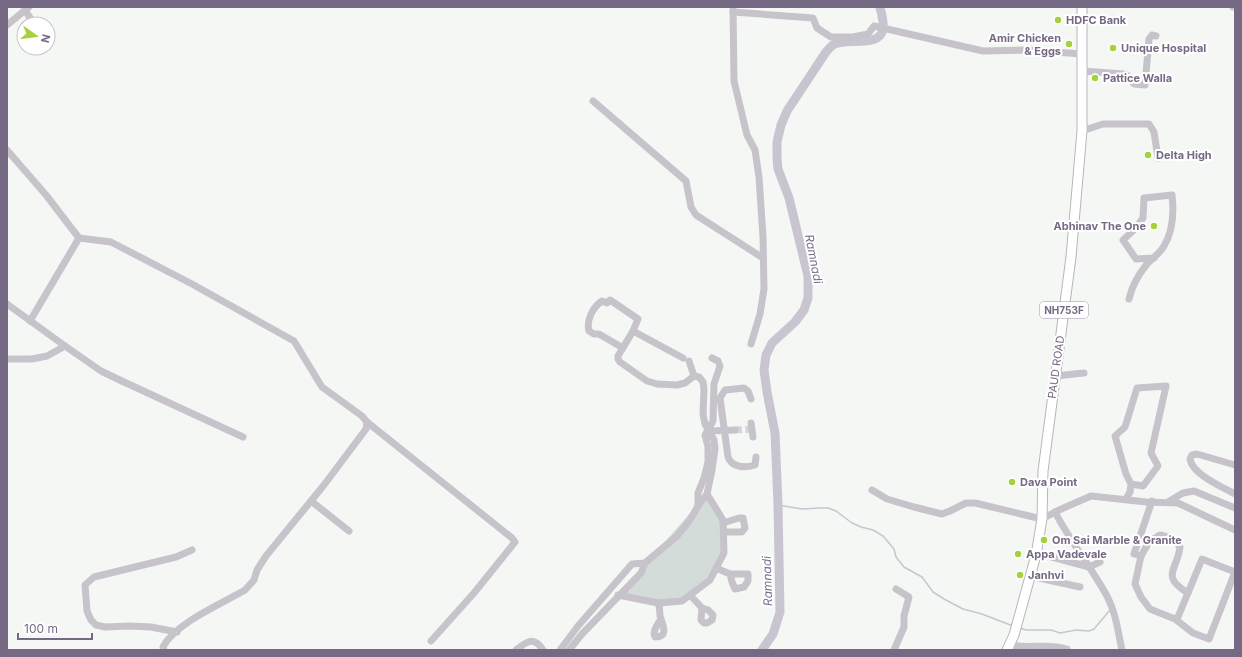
<svg xmlns="http://www.w3.org/2000/svg" width="1242" height="657" viewBox="0 0 1242 657" font-family="Inter,sans-serif">
  <rect width="100%" height="100%" fill="#f5f7f5"/>
  <!-- green -->
  <path fill="#d4dcd9" d="M707 494 723 520 724 553 710 580 682 601 658 603 618 595Z"/>
  <g fill="none" stroke-linecap="round" stroke-linejoin="round">
    <!-- stream -->
    <g stroke="#c9c5d0" stroke-width="1.5">
      <path d="M778 505 802 509 820 508H828L836 511 852 523 861 527 873 530 883 536 894 549 896 557 904 567 922 577 933 592 944 599 963 609 982 614 1013 626"/>
      <path d="M1020 628 1026 630H1051L1060 633 1076 630 1089 631 1094 629 1110 610"/>
    </g>
    <!-- river -->
    <path stroke="#c9c5d0" stroke-width="9" d="M762 650 773 634 780 612 778 505 775 433 767 392 764 370 766 355 772 343 795 322 804 310 808 298V276L789 198 778 169 777 158V142L781 125 787 111 826 52C828 50 830 47 833 45 848 35 891 54 882 16 882 13 880 10 880 7"/>
    <!-- minor-tunnel -->
    <path stroke="#d5d4d8" stroke-width="7" stroke-dasharray="7 3.5" stroke-linecap="butt" d="M735 430 752 429"/>
    <!-- major casing -->
    <g stroke="#b8b5bc" stroke-width="11">
      <path id="major" d="M1007 650 1014 635 1036 555 1042 519 1043 471 1071 257 1082 131V7"/>
    </g>
    <!-- minor -->
    <g stroke="#c7c3ca" stroke-width="7">
      <path d="M733 7 734 81 747 135 755 150 759 177 763 237 764 289 760 314 751 344"/>
      <path d="M1233 7H1235"/>
      <path d="M25 10 34 24"/>
      <path d="M733 12 813 18 817 28 831 37H853L868 34 874 26 983 51 1027 50 1082 54"/>
      <path d="M7 25 29 7"/>
      <path d="M1082 71 1124 74 1128 76 1134 84 1145 85 1149 39 1152 35 1156 36"/>
      <path d="M593 101 686 181 691 207 696 215 763 258"/>
      <path d="M1082 131 1103 124H1149L1154 132 1158 158"/>
      <path d="M7 150 46 195 79 238 111 242 192 284 294 341 322 387 362 416 367 422 366 429 324 485 266 556 257 570 254 580 245 590C223 603 175 623 163 647L164 650"/>
      <path d="M1129 299C1132 286 1138 275 1147 264 1153 258 1160 253 1164 246 1173 231 1174 212 1172 195L1144 198 1143 218 1135 229 1123 240 1136 259 1154 258"/>
      <path d="M7 304 65 346 101 371 124 382 243 437"/>
      <path d="M30 321 79 238"/>
      <path d="M633 331 683 358"/>
      <path d="M7 359H32L47 356 65 346"/>
      <path d="M689 361 694 376"/>
      <path d="M1055 376 1084 373"/>
      <path d="M751 399 748 391 744 388 725 390 720 398 728 457C732 468 745 468 755 465L756 457"/>
      <path d="M367 422 512 538 515 542 474 593 431 641"/>
      <path d="M751 423 753 437"/>
      <path d="M710 431 735 430"/>
      <path d="M1235 465 1197 454 1192 455 1190 459C1192 474 1222 487 1235 494"/>
      <path d="M872 490 887 499 914 507 942 514 950 511 966 503H975L1042 519 1059 510 1091 496 1146 502 1178 503 1235 530"/>
      <path d="M1126 499 1130 492 1131 484 1126 474 1115 436 1125 427 1137 388 1166 386 1151 453 1158 466 1143 486 1131 484"/>
      <path d="M311 501 349 531"/>
      <path d="M1152 501 1134 554 1141 556 1135 584 1141 597 1150 609 1175 619 1178 617 1202 559 1235 572 1209 639 1193 633 1175 619"/>
      <path d="M1168 502 1183 493 1194 491 1235 508"/>
      <path d="M698 505V493L704 478 708 462V447L705 435 713 421 714 384 720 366 718 361 712 358"/>
      <path d="M1055 512C1070 541 1091 567 1107 596 1116 613 1118 632 1122 650"/>
      <path d="M723 523 739 518H743L745 528 742 532H724"/>
      <path d="M1037 553 1089 567 1100 562"/>
      <path d="M1141 556 1149 542 1160 535C1170 537 1175 539 1180 547 1177 571 1160 576 1188 593"/>
      <path d="M716 568 730 574H748V581L744 587 735 589 732 582 730 574"/>
      <path d="M1030 576 1080 587"/>
      <path d="M618 595 658 603 682 601 710 580 724 553 723 520 707 494"/>
      <path d="M690 595 702 608 708 610 713 615 712 620 707 623H704L701 620 702 608"/>
      <path d="M659 603C659 607 660 612 660 616 662 624 670 637 655 637 652 631 658 624 661 619"/>
      <path d="M177 632 151 627 130 626 105 627 96 625 91 620 87 611 85 585 94 577 176 557 192 550"/>
      <path d="M1010 645C1030 649 1047 643 1067 649"/>
      <path d="M516 650C527 641 534 636 543 650"/>
      <path d="M560 650 578 626 632 564 645 563 677 536 690 520 698 506 707 494 712 470 715 449 714 440 705 424 703 414 704 389 703 382 699 377 694 376 685 383 677 385 657 384 647 381 620 362 618 359V356L633 331 638 319 610 300 607 303 602 301C593 307 586 320 589 331L594 334H599L623 348"/>
      <path d="M569 650 582 634 641 573 645 563"/>
      <path d="M894 650 904 627V616L909 597 896 589"/>
    </g>
    <!-- major -->
    <use href="#major" stroke="#fff" stroke-width="9"/>
  </g>
  <!-- markers -->
  <g fill="#a5d23a" stroke="#fff" stroke-width="1.5">
    <circle cx="1058" cy="20" r="4"/>
    <circle cx="1069" cy="44" r="4"/>
    <circle cx="1113" cy="48" r="4"/>
    <circle cx="1095" cy="78" r="4"/>
    <circle cx="1148" cy="155" r="4"/>
    <circle cx="1154" cy="226" r="4"/>
    <circle cx="1012" cy="482" r="4"/>
    <circle cx="1044" cy="540" r="4"/>
    <circle cx="1018" cy="554" r="4"/>
    <circle cx="1020" cy="575" r="4"/>
  </g>
  <g text-anchor="middle" dominant-baseline="central" stroke-width="4" stroke-linejoin="round" paint-order="stroke">
    <!-- shield labels -->
    <rect fill="#fff" stroke="#9f96a8" stroke-width="1" x="1040" y="302" width="48" height="16" rx="3"/>
    <g font-size="10" font-weight="bold" fill="#766983">
      <text x="1064" y="310">NH753F</text>
    </g>
    <!-- poi labels -->
    <g font-size="11" font-weight="bold" fill="#766983" stroke="#fff" text-anchor="start">
      <text x="1066" y="20">HDFC Bank</text>
      <text x="1061" y="38" text-anchor="end">Amir Chicken<tspan x="1061" dy="13">&amp; Eggs</tspan></text>
      <text x="1121" y="48">Unique Hospital</text>
      <text x="1103" y="78">Pattice Walla</text>
      <text x="1156" y="155">Delta High</text>
      <text x="1146" y="226" text-anchor="end">Abhinav The One</text>
      <text x="1020" y="482">Dava Point</text>
      <text x="1052" y="540">Om Sai Marble &amp; Granite</text>
      <text x="1026" y="554">Appa Vadevale</text>
      <text x="1028" y="575">Janhvi</text>
    </g>
    <!-- street labels -->
    <g font-size="11" fill="#766983" stroke="#fff">
      <text transform="translate(1056 367) rotate(-82)">PAUD ROAD</text>
    </g>
    <!-- water labels -->
    <g font-size="12" font-style="italic" fill="#79708c" stroke="#fff">
      <text transform="translate(814 259) rotate(79)">Ramnadi</text>
      <text transform="translate(767 581) rotate(-92)">Ramnadi</text>
    </g>
  </g>
  <!-- border -->
  <rect width="1242" height="657" fill="none" stroke="#766983" stroke-width="16"/>
  <!-- north arrow -->
  <g transform="translate(36 36) rotate(104)"><circle r="19" fill="#ffffff" stroke="#c8c3cd"/>
  <path d="M0-3L7 15L0 10L-7 15Z" fill="#a5d23a"/>
  <text y="-6" font-size="11" font-weight="bold" text-anchor="middle" fill="#766983">N</text>
  </g>
  <!-- scale -->
  <path d="M18 633v6h74v-6" fill="none" stroke="#766983" stroke-width="2"/>
  <text x="24" y="633" font-size="12" fill="#766983" stroke="#ffffff" stroke-width="3" paint-order="stroke">100 m</text>
</svg>
